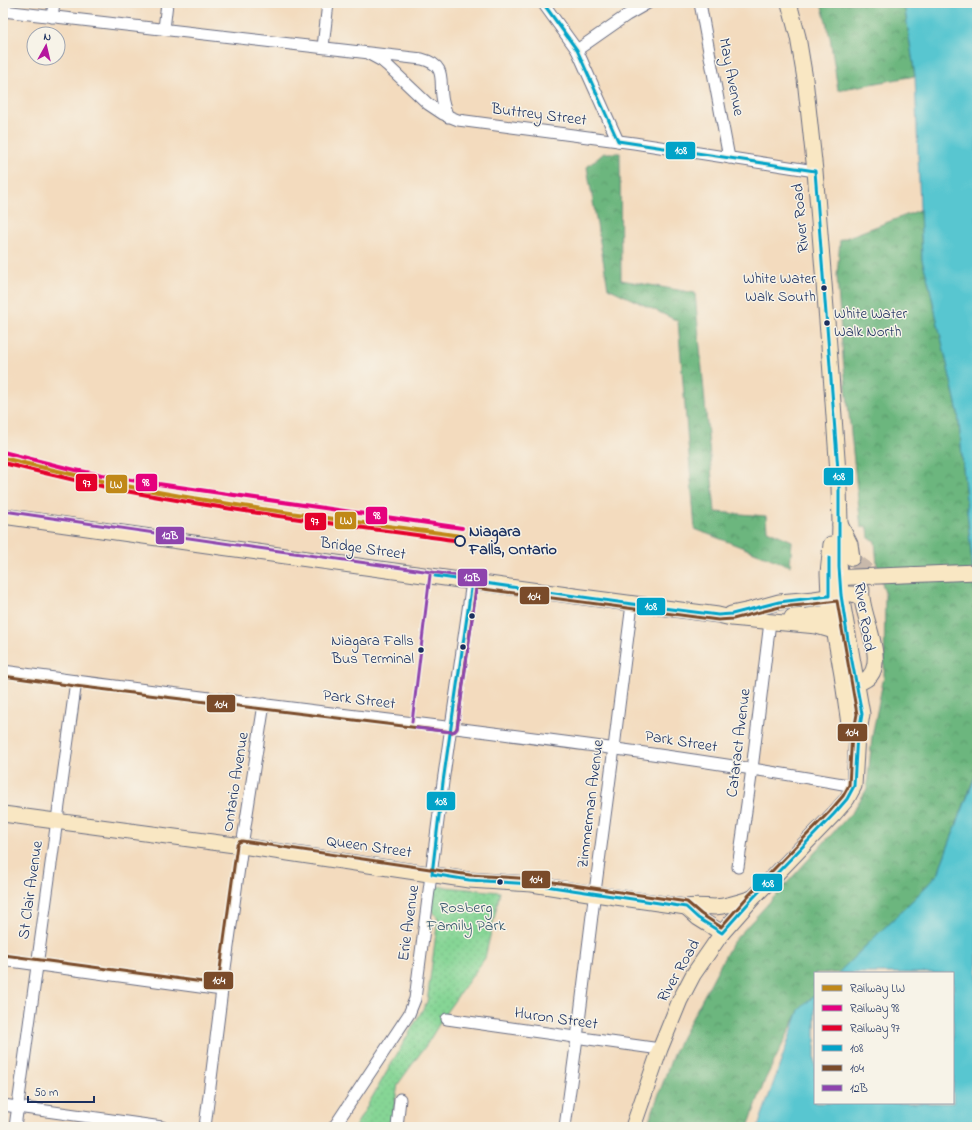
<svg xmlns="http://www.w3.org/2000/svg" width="980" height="1130" viewBox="0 0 980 1130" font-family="'Indie Flower',sans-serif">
  <defs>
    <pattern id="forest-crowns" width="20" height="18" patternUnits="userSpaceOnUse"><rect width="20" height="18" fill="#6cb67e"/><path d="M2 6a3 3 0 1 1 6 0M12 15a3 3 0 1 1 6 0" fill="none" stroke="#58946a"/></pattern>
    <pattern id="park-dots" width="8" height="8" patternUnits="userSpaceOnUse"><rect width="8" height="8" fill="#86d595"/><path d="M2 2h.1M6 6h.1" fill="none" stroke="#73b783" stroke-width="1.8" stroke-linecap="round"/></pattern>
  </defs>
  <rect width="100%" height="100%" fill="#f7f3e8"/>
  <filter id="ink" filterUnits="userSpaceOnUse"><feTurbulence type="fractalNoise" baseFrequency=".025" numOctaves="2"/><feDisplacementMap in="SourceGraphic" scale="8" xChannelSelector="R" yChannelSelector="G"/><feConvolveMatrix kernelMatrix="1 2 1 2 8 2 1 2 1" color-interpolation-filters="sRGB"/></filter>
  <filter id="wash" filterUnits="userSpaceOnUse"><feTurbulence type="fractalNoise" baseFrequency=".012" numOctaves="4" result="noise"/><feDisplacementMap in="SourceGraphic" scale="16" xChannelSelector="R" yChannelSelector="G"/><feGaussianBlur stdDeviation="0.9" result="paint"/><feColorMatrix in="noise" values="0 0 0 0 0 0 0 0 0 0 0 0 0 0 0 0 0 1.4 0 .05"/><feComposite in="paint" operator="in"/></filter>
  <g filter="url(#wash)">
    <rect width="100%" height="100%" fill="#f3dbbe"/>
    <!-- forest -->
    <g fill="url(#forest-crowns)" stroke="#44726e">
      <path d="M821 3H904L915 76 838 90 830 37Z"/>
      <path d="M604 153H620L621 280 695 293 715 512 766 516 767 530 792 541 790 566 695 529 678 321 608 288 587 167Z"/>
      <path d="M920 210 922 260 928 280 958 412 977 617V762L975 776 941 865 939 873 917 896 838 973H815V995L799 1011 765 1080 748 1127H647L674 1052 732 943 853 811 867 789 872 737 884 676 885 593 877 565 875 541 869 538 868 528 861 527 843 358 837 276 840 240Z"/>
    </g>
    <!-- park -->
    <path fill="url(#park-dots)" stroke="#50827a" d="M435 886 500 892 485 958 447 1011 427 1044 398 1084 391 1127H355L427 1002 438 918 431 909 432 896Z"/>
    <!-- water -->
    <g fill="#59c6d0" stroke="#3a7a97">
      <path d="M904 3H977V617L958 412 928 280 922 260 915 76Z"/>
      <path d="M977 762V1127H758L799 1010 815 995V1103H953V973H838L917 896 939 873 941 865 975 777Z"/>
    </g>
  </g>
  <g filter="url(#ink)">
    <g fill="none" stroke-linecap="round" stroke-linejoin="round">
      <!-- secondary-tunnel -->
      <path stroke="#c8b9ab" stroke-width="15" stroke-dasharray="15 8" stroke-linecap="butt" d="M855 561 865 568 868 571"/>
      <!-- street casing -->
      <g stroke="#676b80" stroke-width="13">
        <g id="street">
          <path d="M543 3 577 50 618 141"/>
          <path d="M700 3 729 158"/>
          <path d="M3 11 422 59C449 66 438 82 443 102 444 107 446 112 448 117"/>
          <path d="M52 17 54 3"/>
          <path d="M164 29 167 3"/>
          <path d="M323 47 328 3"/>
          <path d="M577 50 627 15 648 3"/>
          <path d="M371 55 382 61 388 66 428 104 443 114 458 120 634 143 815 171"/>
          <path d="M3 671C286 711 572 736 854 786"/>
          <path d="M738 867 752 769 770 622"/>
          <path d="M3 960 222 990"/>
          <path d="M447 1019 660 1049"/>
          <path d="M3 1105 162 1127"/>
          <path d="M15 1127 76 681"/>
          <path d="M205 1127 222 990 242 846 264 704"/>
          <path d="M334 1127 409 1014 415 999 443 782 472 582"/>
          <path d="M397 1127 400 1099"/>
          <path d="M565 1127 577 1038 593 907 614 748 619 706 632 604"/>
        </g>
      </g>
      <!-- secondary casing -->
      <g stroke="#676b80" stroke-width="17">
        <g id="secondary">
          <path d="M3 516C141 536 278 555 416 574 517 588 617 602 718 615L731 618 817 626 834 631"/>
          <path d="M840 524 850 544 852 558"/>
          <path d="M831 544 828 573 829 596 831 612 842 675 849 724 857 734"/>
          <path d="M830 578 977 572"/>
          <path d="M731 614 750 610 779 602 814 599 847 594H853L858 596 862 600"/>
          <path d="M792 617 808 616 842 611"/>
          <path d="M848 681C853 684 858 684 863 681 893 667 858 612 862 590"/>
          <path d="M3 814 242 846 469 880 532 884 595 894 686 907C696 905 705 907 715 907 728 906 740 902 752 898"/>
          <path d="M686 907 698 918 722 933"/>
          <path d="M633 1127 660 1049 680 1000 693 975 722 933 753 898 834 814 847 799 854 786 857 734 860 726 862 714 841 595 839 559 840 523 839 487 829 346 815 171 805 79 798 37 789 3"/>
        </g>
      </g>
      <!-- street -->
      <use href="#street" stroke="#fff" stroke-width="11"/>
      <!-- secondary -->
      <use href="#secondary" stroke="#f9e7c3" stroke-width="15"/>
      <!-- bus-1 casing -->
      <g stroke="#f7f3e8" stroke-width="6">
        <g id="bus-1">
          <path d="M435 576 632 604 718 615 732 614 779 602 829 596V558"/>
          <path d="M472 582 443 782 432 874 469 880 532 884 686 907 698 918 722 933 753 898 834 814 847 799 854 786 857 734 860 726 862 714 848 640 841 595 839 567V483L815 171 618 141 577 50 543 3"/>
        </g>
      </g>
      <!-- bus-2 casing -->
      <g stroke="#f7f3e8" stroke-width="6">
        <path id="bus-2" d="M3 676 75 686 452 732 455 731 457 728 476 588 718 620 733 619 780 607 814 604 837 601 857 714 855 725 852 733 849 785 843 796 830 811 749 895 721 927 701 914 687 902 533 879 470 875 242 841 239 842 237 845 218 984 4 955"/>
      </g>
      <!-- bus-3 casing -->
      <g stroke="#f7f3e8" stroke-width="6">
        <g id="bus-3">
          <path d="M4 511 265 549 475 578 476 580 477 583 457 729 455 731 452 732 416 728"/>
          <path d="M412 722 430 575"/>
        </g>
      </g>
      <!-- bus-1 -->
      <use href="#bus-1" stroke="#01a3c8" stroke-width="3"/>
      <!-- bus-2 -->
      <use href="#bus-2" stroke="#7a4b2a" stroke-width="3"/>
      <!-- bus-3 -->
      <use href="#bus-3" stroke="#8e44ad" stroke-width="3"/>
      <!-- rail-1 casing -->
      <g stroke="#f7f3e8" stroke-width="7">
        <path id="rail-1" d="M3 458C40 467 78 476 116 484 230 507 346 520 461 536"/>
      </g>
      <!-- rail-2 casing -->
      <g stroke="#f7f3e8" stroke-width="7">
        <path id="rail-2" d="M3 452 75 470 124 479 462 528"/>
      </g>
      <!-- rail-3 casing -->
      <g stroke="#f7f3e8" stroke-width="7">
        <path id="rail-3" d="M3 463C40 472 78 481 115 489 230 511 345 525 460 541"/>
      </g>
      <!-- rail-1 -->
      <use href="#rail-1" stroke="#c08818" stroke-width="4"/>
      <!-- rail-2 -->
      <use href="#rail-2" stroke="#e5007d" stroke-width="4"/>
      <!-- rail-3 -->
      <use href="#rail-3" stroke="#e4002b" stroke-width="4"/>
    </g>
  </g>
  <!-- markers -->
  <g fill="#1b2f5e" stroke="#f7f3e8" stroke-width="1.5">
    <circle cx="824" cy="288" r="3.5"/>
    <circle cx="827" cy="323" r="3.5"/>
    <circle cx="472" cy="616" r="3.5"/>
    <circle cx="463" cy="647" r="3.5"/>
    <circle cx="421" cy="650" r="3.5"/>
    <circle cx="500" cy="882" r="3.5"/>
  </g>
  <circle fill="#f7f3e8" stroke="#1b2f5e" stroke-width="2" cx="460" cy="541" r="5"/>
  <g text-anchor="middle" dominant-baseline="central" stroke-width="3" stroke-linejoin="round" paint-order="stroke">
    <!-- bus labels -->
    <g font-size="15" fill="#1b2f5e" stroke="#f7f3e8" text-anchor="end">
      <text x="816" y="279">White Water<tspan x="816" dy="18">Walk South</tspan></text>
      <text x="834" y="314" text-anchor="start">White Water<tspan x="834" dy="18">Walk North</tspan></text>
      <text x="414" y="641">Niagara Falls<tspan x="414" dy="18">Bus Terminal</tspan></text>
    </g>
    <!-- street labels -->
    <g font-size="16" fill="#1b2f5e" stroke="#f7f3e8">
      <text transform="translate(731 77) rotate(79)">May Avenue</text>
      <text transform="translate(539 115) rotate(7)">Buttrey Street</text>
      <text transform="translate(801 218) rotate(-95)">River Road</text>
      <text transform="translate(363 549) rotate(8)">Bridge Street</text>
      <text transform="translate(864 617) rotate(81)">River Road</text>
      <text transform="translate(359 700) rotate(7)">Park Street</text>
      <text transform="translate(681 742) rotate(9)">Park Street</text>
      <text transform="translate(739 743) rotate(-83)">Cataract Avenue</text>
      <text transform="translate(236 782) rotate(-81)">Ontario Avenue</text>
      <text transform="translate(591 804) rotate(-83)">Zimmerman Avenue</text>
      <text transform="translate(369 847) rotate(8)">Queen Street</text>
      <text transform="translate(31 890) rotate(-82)">St Clair Avenue</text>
      <text transform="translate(409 923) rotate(-82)">Erie Avenue</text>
      <text transform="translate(679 971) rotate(-60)">River Road</text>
      <text transform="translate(556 1019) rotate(8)">Huron Street</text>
    </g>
    <!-- stop labels -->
    <g font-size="16" font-weight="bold" fill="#1b2f5e" stroke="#f7f3e8" text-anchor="start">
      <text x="469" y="532">Niagara<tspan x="469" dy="18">Falls, Ontario</tspan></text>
    </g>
    <!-- park labels -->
    <g font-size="16" fill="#36586c" stroke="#f7f3e8">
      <text x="466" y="908">Rosberg<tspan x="466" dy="18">Family Park</tspan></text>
    </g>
  </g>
  <g stroke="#f7f3e8" stroke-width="1.5">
    <rect x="665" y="141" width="31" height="19" rx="4" fill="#01a3c8"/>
    <rect x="823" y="467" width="31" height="19" rx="4" fill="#01a3c8"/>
    <rect x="135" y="473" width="23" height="19" rx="4" fill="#e5007d"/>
    <rect x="75" y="473" width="23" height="19" rx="4" fill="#e4002b"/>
    <rect x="105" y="474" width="23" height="20" rx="4" fill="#c08818"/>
    <rect x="365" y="506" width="23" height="19" rx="4" fill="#e5007d"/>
    <rect x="334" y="511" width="23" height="19" rx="4" fill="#c08818"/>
    <rect x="304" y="512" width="23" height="19" rx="4" fill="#e4002b"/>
    <rect x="155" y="526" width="30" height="19" rx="4" fill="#8e44ad"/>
    <rect x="457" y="568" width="31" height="19" rx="4" fill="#8e44ad"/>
    <rect x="519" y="586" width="31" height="19" rx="4" fill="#7a4b2a"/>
    <rect x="636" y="597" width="30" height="19" rx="4" fill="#01a3c8"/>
    <rect x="206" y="694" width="30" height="19" rx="4" fill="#7a4b2a"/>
    <rect x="837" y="723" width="31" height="19" rx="4" fill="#7a4b2a"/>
    <rect x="426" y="791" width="30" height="20" rx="4" fill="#01a3c8"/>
    <rect x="521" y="870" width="30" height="19" rx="4" fill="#7a4b2a"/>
    <rect x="752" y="873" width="31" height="19" rx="4" fill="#01a3c8"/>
    <rect x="203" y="971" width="31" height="19" rx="4" fill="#7a4b2a"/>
  </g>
  <g font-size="11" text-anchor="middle" font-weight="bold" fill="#fff">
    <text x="681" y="154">108</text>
    <text x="839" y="480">108</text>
    <text x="146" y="486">98</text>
    <text x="87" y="487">97</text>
    <text x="116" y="488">LW</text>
    <text x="377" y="519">98</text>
    <text x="346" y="524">LW</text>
    <text x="315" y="525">97</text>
    <text x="170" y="539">12B</text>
    <text x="472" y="581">12B</text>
    <text x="534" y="600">104</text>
    <text x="651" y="610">108</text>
    <text x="221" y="708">104</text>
    <text x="852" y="736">104</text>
    <text x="441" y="805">108</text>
    <text x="536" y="883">104</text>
    <text x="768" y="887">108</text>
    <text x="219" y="984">104</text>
  </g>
  <!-- margin -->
  <rect width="980" height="1130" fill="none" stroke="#f7f3e8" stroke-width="16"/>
  <!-- legend -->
  <rect x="814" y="972" width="140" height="132" fill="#f7f3e8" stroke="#9fa5b1"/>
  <rect x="822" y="985" width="20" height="6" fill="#c08818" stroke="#9fa5b1"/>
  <text x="850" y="992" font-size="12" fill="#1b2f5e">Railway LW</text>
  <rect x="822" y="1005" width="20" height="6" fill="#e5007d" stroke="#9fa5b1"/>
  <text x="850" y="1012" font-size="12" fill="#1b2f5e">Railway 98</text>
  <rect x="822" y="1025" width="20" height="6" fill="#e4002b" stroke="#9fa5b1"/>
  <text x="850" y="1032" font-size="12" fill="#1b2f5e">Railway 97</text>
  <rect x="822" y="1045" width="20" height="6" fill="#01a3c8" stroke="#9fa5b1"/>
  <text x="850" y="1052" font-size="12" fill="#1b2f5e">108</text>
  <rect x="822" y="1065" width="20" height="6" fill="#7a4b2a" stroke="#9fa5b1"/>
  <text x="850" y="1072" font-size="12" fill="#1b2f5e">104</text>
  <rect x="822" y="1085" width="20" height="6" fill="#8e44ad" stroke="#9fa5b1"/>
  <text x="850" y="1092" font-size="12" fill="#1b2f5e">12B</text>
  <!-- north arrow -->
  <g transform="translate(46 46) rotate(8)"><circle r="19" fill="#f7f3e8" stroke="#9fa5b1"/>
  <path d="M0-3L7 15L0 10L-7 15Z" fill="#b5179e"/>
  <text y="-6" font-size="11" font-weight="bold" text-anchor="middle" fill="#1b2f5e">N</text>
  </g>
  <!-- scale -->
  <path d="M28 1096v6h66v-6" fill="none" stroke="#1b2f5e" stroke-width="2"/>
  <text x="34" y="1096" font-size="12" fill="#1b2f5e" stroke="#f7f3e8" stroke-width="3" paint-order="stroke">50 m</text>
</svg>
